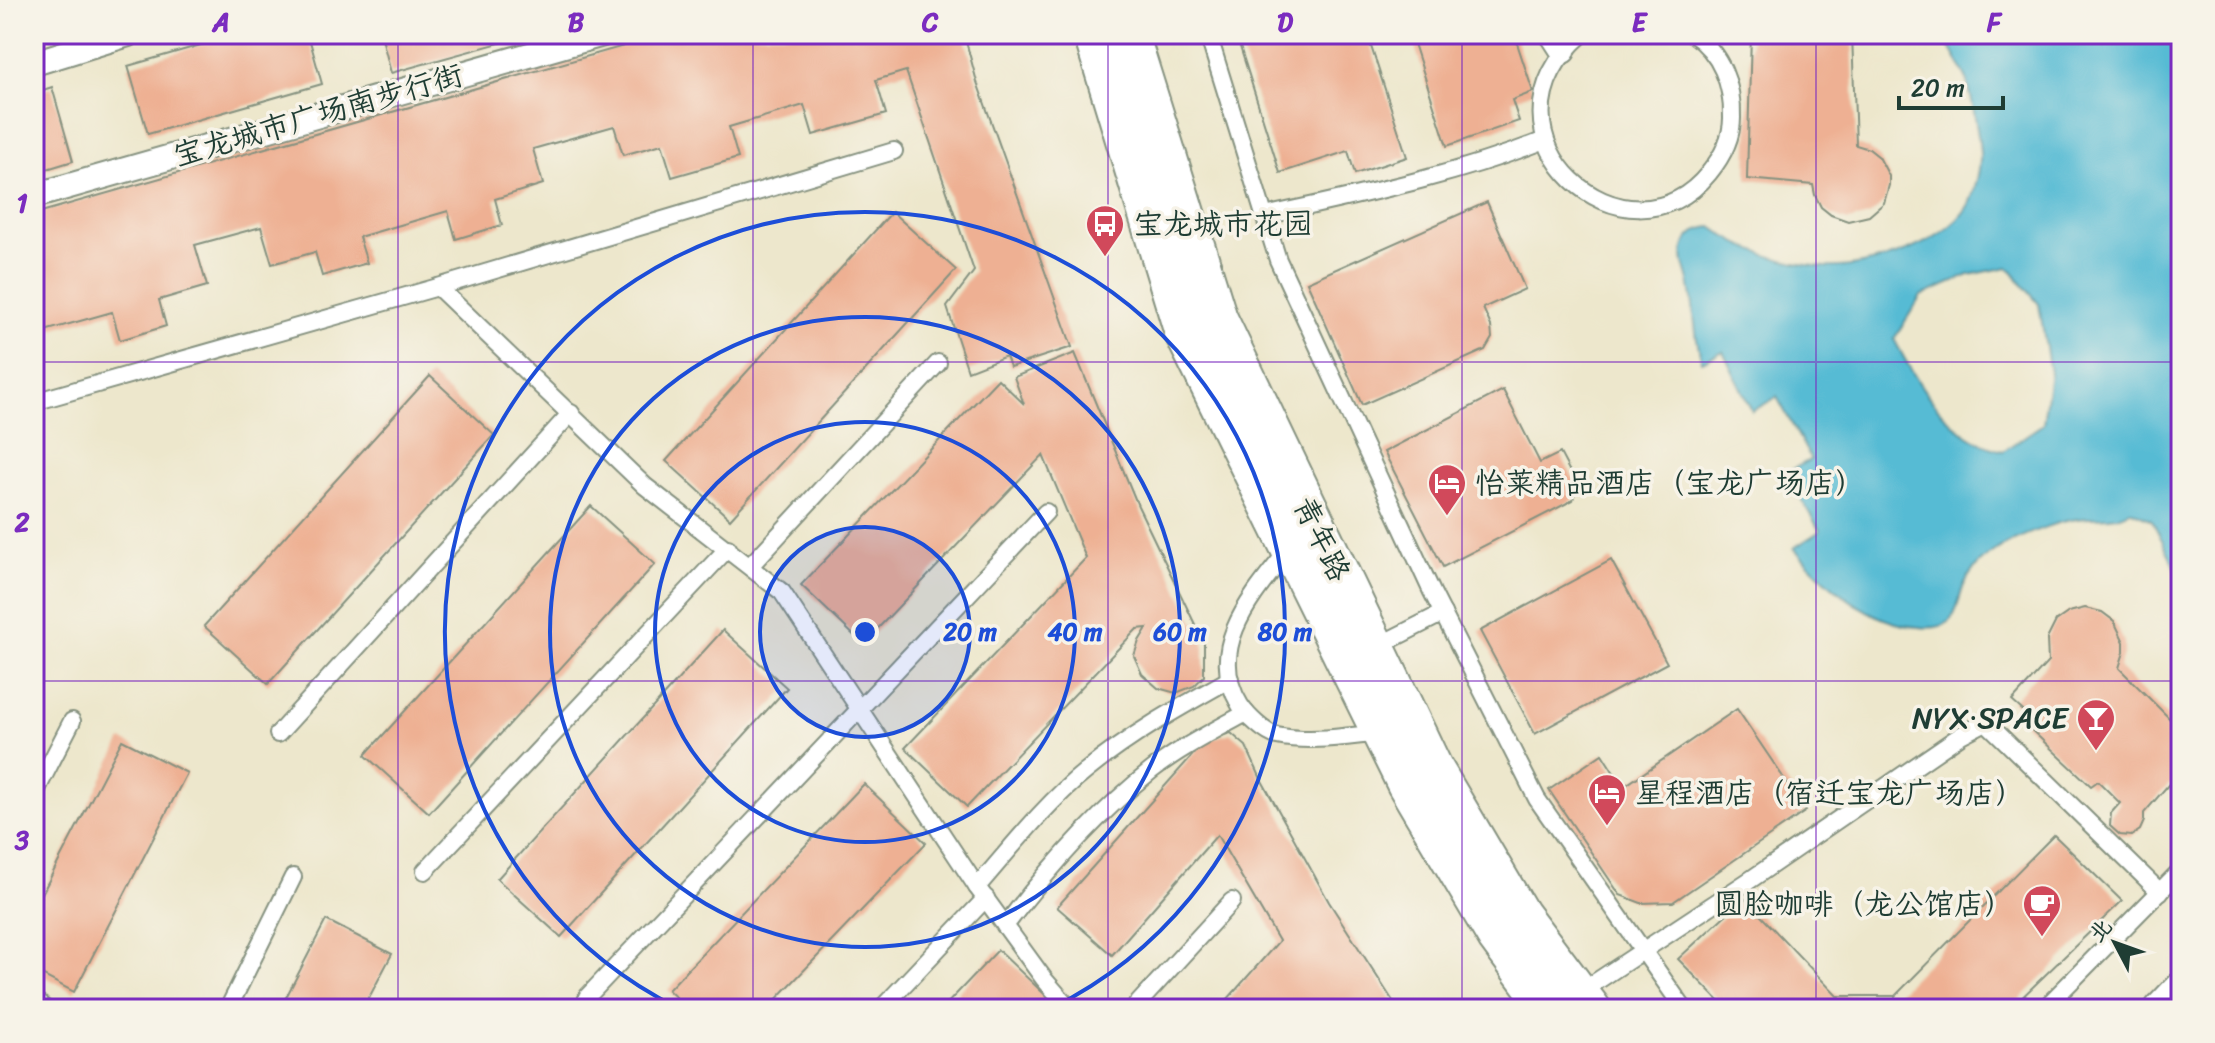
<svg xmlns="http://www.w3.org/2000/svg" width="2215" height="1043" viewBox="0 0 2215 1043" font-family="Sriracha,'LXGW WenKai TC',sans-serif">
  <rect width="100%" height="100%" fill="#f7f3e8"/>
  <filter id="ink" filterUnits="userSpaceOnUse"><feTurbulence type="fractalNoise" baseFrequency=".0125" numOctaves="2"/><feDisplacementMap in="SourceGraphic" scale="16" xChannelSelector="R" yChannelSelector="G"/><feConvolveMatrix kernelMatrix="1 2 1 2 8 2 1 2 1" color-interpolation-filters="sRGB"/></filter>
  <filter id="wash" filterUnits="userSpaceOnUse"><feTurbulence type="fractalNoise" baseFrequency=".006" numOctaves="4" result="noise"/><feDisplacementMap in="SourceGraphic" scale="32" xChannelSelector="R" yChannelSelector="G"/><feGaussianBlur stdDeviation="1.8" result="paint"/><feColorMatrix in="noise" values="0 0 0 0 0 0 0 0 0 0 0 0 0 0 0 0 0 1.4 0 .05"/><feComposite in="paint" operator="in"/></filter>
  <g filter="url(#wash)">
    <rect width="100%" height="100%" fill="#ede7cc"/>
    <!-- water -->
    <path fill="#56bbd4" stroke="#3a7c84" stroke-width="2" fill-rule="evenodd" d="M1943 34H2181V578L2152 520 2130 510C2113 521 2097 516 2077 519 2055 522 2035 531 2014 540 1995 549 1974 564 1965 583 1959 594 1958 615 1948 622 1941 628 1928 628 1919 627 1868 624 1827 584 1794 548L1820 531 1786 473 1811 459 1777 397 1752 411 1723 351 1702 361C1694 336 1695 311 1690 286 1688 273 1681 262 1684 248 1688 234 1698 228 1712 227 1744 251 1785 264 1825 267 1868 270 1957 242 1972 197 1976 186 1979 172 1980 161 1982 150 1970 88 1966 77 1959 63 1951 48 1943 34ZM2008 267 2039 304 2050 373 2043 424 2003 451C1950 439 1917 384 1894 339L1921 296 1969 275Z"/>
    <g id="blocks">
      <!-- building -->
      <g fill="#eeb093">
        <path d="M239 34H308L322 84 148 134 128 66Z"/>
        <path d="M381 34H528V35L391 73Z"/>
        <path d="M666 34H964L977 82 1072 347 1010 367 1006 356 968 371 947 307 974 271 906 71 876 80 886 114 813 135 804 105 729 127 738 158 672 177 662 144 623 155 614 126 533 149 543 184 495 199 502 225 456 239 448 211 359 237 367 263 322 276 315 252 272 264 261 227 195 245 207 286 159 300 166 326 120 340 112 312 34 334V214Z"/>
        <path d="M1236 34H1367L1407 157 1355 174 1348 151 1280 173Z"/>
        <path d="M1411 34H1514L1533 92 1512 100 1519 121 1447 146Z"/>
        <path d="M1751 34H1852L1856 145 1869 149 1879 157 1889 176V185L1884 203 1869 216 1848 221 1831 215 1821 207 1815 195 1813 185 1747 179Z"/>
        <path d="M52 87 73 161 34 173V93Z"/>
        <path d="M1487 202 1525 289 1483 308 1491 326 1492 338 1485 350 1362 405 1307 282Z"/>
        <path d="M892 212 956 270 730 519 666 461Z"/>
        <path d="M1075 353 1138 506 1204 643V676L1194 686 1176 693 1158 688 1142 674 1134 656 1139 641 1147 628 1137 629 967 807 905 748 1086 558 1043 455 863 644 801 585 998 379 1024 404 1014 377Z"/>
        <path d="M430 376 494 435 268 684 204 626Z"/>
        <path d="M1503 390 1540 463 1560 453 1577 485 1573 500 1443 567 1384 452Z"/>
        <path d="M591 506 655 564 429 813 365 755Z"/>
        <path d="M1611 560 1667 663 1535 734 1480 631Z"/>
        <path d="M2085 608 2102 612 2114 621 2124 642V652L2119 668 2181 730V788L2169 784 2144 813V821L2140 830 2131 836 2120 835 2110 826 2111 813 2120 803 2098 781 2091 786 2024 723 2030 717 2012 701 2048 662 2047 639 2056 621 2069 612Z"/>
        <path d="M723 630 787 688 561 937 497 879Z"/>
        <path d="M1737 709 1806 811 1673 902 1641 903 1620 895 1549 790 1602 754 1623 787Z"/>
        <path d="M1231 733 1246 746 1261 779 1329 902 1398 1009H1322L1319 1005 1316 1009H1219L1279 941 1217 835 1112 955 1057 907 1206 740Z"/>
        <path d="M122 740 187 773 74 992 34 971V909Z"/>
        <path d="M864 784 926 843 767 1009H688L668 990Z"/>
        <path d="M2054 835 2122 901 2010 1009H1727L1678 959 1744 898 1837 996H1895Z"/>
        <path d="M326 920 392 954 363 1009H280Z"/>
        <path d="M998 950 1060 1009H942Z"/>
      </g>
    </g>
  </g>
  <g filter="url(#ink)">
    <use href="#blocks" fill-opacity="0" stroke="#869280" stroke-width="2"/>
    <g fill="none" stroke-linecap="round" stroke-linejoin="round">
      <!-- service casing -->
      <g stroke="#869280" stroke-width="20">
        <g id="service">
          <path d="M1208 34 1278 260 1432 592 1537 799 1684 1009"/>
          <path d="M1582 34C1466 137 1628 274 1709 173 1722 157 1732 139 1732 118 1733 85 1721 53 1693 34"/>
          <path d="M1265 216C1359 195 1454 176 1545 140"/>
          <path d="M438 287 894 151"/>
          <path d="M34 402 438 287 645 486 782 592 977 887 1044 979 1070 1009"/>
          <path d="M1290 548C1255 593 1204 646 1240 705 1247 716 1265 733 1277 736 1311 743 1348 736 1382 733"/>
          <path d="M750 566 938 363"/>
          <path d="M1374 648 1443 613"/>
          <path d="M278 734 571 413"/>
          <path d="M34 795 72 721"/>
          <path d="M425 871 728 548"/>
          <path d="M977 887C1011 848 1045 804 1086 771 1131 734 1180 707 1230 679"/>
          <path d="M1005 926C1048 869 1095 815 1152 770 1180 748 1214 731 1246 713"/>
          <path d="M1579 993 1750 880 1961 735 1986 722 2160 892"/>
          <path d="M587 997 1046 512"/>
          <path d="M34 999 45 1009"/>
          <path d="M228 1009 293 877"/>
          <path d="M881 1009 986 898"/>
          <path d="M1133 1009 1232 901"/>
          <path d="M2044 1009 2181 870"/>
        </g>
      </g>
      <!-- pedestrian casing -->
      <g stroke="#869280" stroke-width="28">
        <g id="pedestrian">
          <path d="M1552 34 1563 51"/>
          <path d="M34 63 128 34"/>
          <path d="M34 196 603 34"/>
        </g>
      </g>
      <!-- minor casing -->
      <g stroke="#869280" stroke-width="36">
        <path id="minor" d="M2161 1009 2181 988"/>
      </g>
      <!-- tertiary casing -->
      <g stroke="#869280" stroke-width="44">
        <g id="tertiary">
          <path d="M1094 34 1185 333 1407 783 1498 937 1551 1009"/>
          <path d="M1128 34 1217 319 1432 768 1519 915 1590 1009"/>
        </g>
      </g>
      <!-- service -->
      <use href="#service" stroke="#fff" stroke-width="16"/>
      <!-- pedestrian -->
      <use href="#pedestrian" stroke="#fff" stroke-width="24"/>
      <!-- minor -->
      <use href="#minor" stroke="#fff" stroke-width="32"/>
      <!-- tertiary -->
      <use href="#tertiary" stroke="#fff" stroke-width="40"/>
    </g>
  </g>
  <!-- grid -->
  <path fill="none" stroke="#7b2cbf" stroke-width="2" stroke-opacity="0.55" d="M398 34V1009M753 34V1009M1108 34V1009M1462 34V1009M1816 34V1009M34 362H2181M34 681H2181"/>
  <!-- distance rings -->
  <circle cx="865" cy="632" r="105" fill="#1d4ed8" fill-opacity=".12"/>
  <g fill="none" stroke="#1d4ed8" stroke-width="4">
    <circle cx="865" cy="632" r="105"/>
    <circle cx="865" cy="632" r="210"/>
    <circle cx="865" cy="632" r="315"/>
    <path d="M678 1008A420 420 0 1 1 1052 1008"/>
  </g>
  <!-- icons -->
  <defs>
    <g id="bus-pin" transform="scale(2)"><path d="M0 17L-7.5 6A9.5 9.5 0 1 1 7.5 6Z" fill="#d1495b" stroke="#f7f3e8"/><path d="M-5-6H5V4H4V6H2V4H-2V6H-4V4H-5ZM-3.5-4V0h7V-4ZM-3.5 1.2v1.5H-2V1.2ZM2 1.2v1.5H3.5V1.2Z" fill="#fff"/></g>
    <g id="hotel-pin" transform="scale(2)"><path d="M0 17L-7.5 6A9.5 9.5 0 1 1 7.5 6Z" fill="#d1495b" stroke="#f7f3e8"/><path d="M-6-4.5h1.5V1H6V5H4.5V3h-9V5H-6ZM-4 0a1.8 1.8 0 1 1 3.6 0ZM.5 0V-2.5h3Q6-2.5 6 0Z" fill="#fff"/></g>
    <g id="bar-pin" transform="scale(2)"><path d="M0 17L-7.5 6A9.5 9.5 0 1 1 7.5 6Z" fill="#d1495b" stroke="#f7f3e8"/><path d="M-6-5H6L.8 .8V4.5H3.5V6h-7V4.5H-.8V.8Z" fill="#fff"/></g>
    <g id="cafe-pin" transform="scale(2)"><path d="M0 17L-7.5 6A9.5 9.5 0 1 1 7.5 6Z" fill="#d1495b" stroke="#f7f3e8"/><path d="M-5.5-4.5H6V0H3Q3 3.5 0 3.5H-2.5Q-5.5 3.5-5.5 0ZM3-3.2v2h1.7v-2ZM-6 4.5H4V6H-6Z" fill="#fff"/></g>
  </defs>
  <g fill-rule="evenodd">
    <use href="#bus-pin" x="1105" y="224"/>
    <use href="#hotel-pin" x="1447" y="483"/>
    <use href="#bar-pin" x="2096" y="718"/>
    <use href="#hotel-pin" x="1607" y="793"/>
    <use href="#cafe-pin" x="2042" y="904"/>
  </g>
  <g text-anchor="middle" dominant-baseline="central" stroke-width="7" stroke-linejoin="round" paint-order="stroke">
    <!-- street labels -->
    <g font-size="30" fill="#1f3d34" stroke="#f7f3e8">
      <text transform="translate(318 115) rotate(-16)">宝龙城市广场南步行街</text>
      <text transform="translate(1322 539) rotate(64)">青年路</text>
    </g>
    <!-- poi labels -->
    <g font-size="30" fill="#1f3d34" stroke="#f7f3e8" text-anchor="start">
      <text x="1133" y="224">宝龙城市花园</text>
      <text x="1475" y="483">怡莱精品酒店（宝龙广场店）</text>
      <text x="2068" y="718" text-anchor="end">NYX·SPACE</text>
      <text x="1635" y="793">星程酒店（宿迁宝龙广场店）</text>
      <text x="2014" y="904" text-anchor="end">圆脸咖啡（龙公馆店）</text>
    </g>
  </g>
  <circle cx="865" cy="632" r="12" fill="#1d4ed8" stroke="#f7f3e8" stroke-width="4"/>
  <g font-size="24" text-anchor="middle" font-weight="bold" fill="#1d4ed8" stroke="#f7f3e8" stroke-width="7" stroke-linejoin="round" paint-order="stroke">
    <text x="970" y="640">20 m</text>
    <text x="1075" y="640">40 m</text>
    <text x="1180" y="640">60 m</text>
    <text x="1285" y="640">80 m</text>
  </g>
  <!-- margin -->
  <rect width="2215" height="1043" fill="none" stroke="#f7f3e8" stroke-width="88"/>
  <!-- north arrow -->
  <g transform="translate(2115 943) rotate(311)" stroke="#f7f3e8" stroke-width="6" paint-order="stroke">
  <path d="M0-6L14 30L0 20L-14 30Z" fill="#1f3d34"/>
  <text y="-12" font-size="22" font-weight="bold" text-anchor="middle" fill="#1f3d34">北</text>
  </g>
  <!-- scale -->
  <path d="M1899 96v12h104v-12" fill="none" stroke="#1f3d34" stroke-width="4"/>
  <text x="1911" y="96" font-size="24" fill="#1f3d34" stroke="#f7f3e8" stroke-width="6" paint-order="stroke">20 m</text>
  <rect x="44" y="44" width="2127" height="955" fill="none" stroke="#7b2cbf" stroke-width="3"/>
  <g font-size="26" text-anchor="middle" font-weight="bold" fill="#7b2cbf">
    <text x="221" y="31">A</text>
    <text x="576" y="31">B</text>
    <text x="930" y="31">C</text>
    <text x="1285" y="31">D</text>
    <text x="1639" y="31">E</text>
    <text x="1994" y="31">F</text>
    <text x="22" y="212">1</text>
    <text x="22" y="531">2</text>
    <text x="22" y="849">3</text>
  </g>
</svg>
